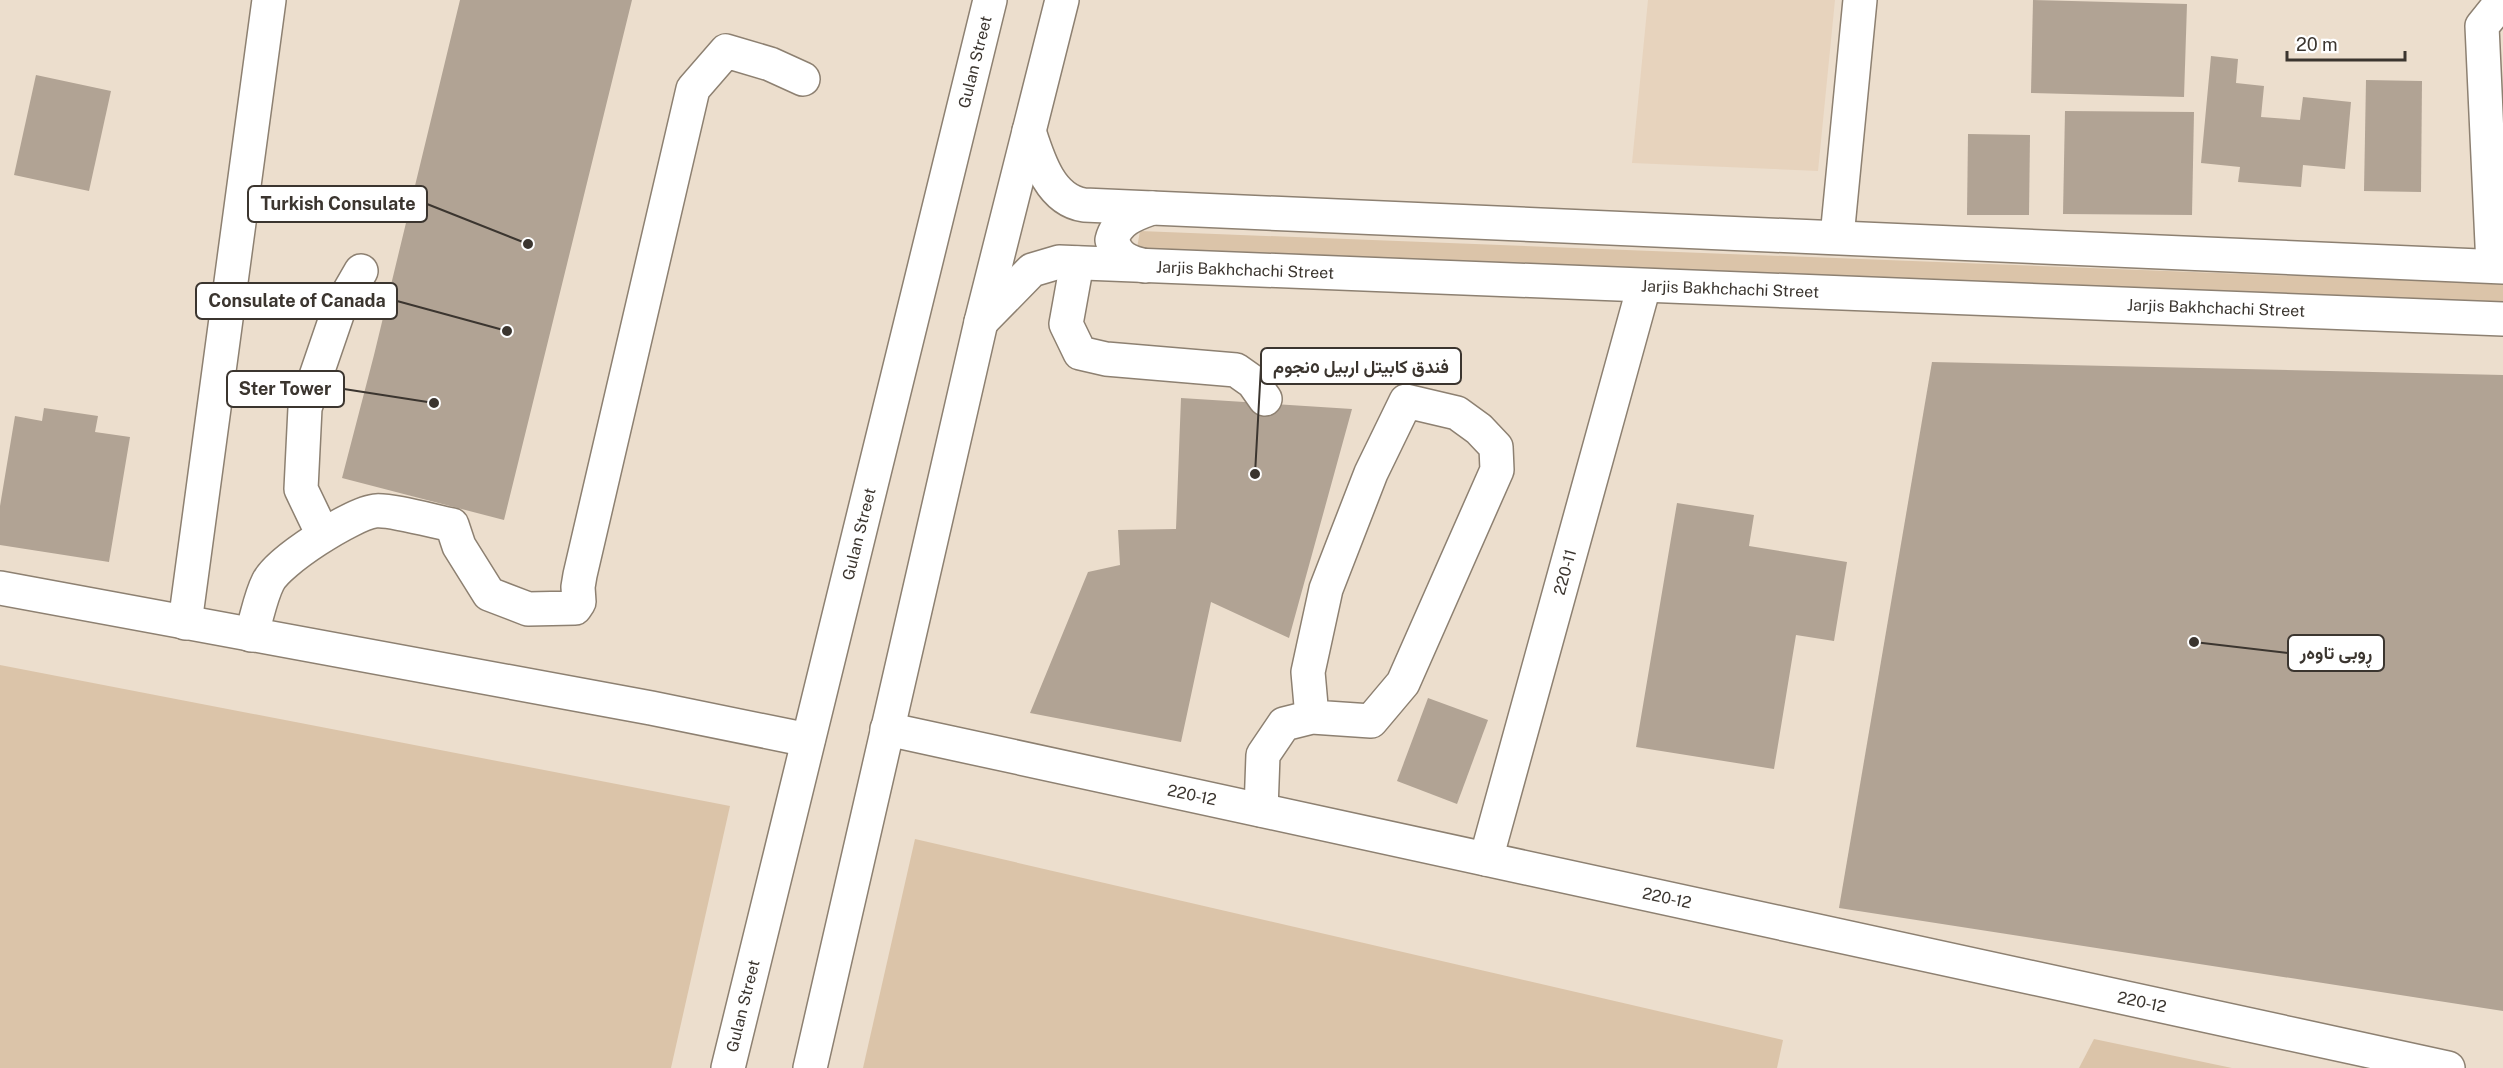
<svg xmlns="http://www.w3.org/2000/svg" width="2503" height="1068" viewBox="0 0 2503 1068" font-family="'Public Sans',Vazirmatn,sans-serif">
  <rect width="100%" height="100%" fill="#ecdecd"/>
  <!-- built -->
  <path fill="#e7d3bd" d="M1648 0H1835L1818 171 1632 163Z"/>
  <!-- green -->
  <g fill="#dbc4a9">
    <path d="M1140 231 2503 284V302L1137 248Z"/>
    <path d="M0 665 730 806 671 1068H0Z"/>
    <path d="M915 839 1783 1040 1777 1068H863Z"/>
    <path d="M2094 1039 2232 1068H2079Z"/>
  </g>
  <!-- building -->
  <g fill="#b1a394">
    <path d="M460 0H632L504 520 342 478 374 355Z"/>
    <path d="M2033 0 2187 4 2184 97 2031 93Z"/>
    <path d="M2211 56 2238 59 2236 83 2264 86 2261 117 2300 120 2303 97 2351 102 2345 169 2303 165 2301 187 2238 182 2240 167 2201 163Z"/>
    <path d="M36 75 111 91 89 191 14 175Z"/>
    <path d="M2366 80 2422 81 2421 192 2364 191Z"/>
    <path d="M2065 111 2194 112 2192 215 2063 214Z"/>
    <path d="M1968 134 2030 135 2029 215H1967Z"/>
    <path d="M1932 362 2503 375V1011L1839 908Z"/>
    <path d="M1181 398 1352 409 1289 638 1211 602 1181 742 1030 713 1088 572 1120 565 1118 530 1176 529Z"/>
    <path d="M44 408 98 416 95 432 130 437 109 562 0 545V506L15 416 42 421Z"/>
    <path d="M1677 503 1754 515 1749 546 1847 562 1834 641 1796 635 1774 769 1636 747Z"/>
    <path d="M1428 698 1488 720 1457 804 1397 781Z"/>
  </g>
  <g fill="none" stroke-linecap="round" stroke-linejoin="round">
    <!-- minor casing -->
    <g stroke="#8d8071" stroke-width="36">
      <g id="minor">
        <path d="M1029 131C1038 159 1050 200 1084 205L2503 267"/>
        <path d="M1837 237 1860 0"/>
        <path d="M1077 263 1066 324 1080 353 1106 359 1236 370 1253 382 1265 399"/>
        <path d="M1145 266C1129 262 1117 258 1112 240 1117 220 1135 214 1152 208"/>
        <path d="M2493 266 2482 26 2503 0"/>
        <path d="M981 322 1032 270 1059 262 2503 319"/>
        <path d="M323 535 301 489 305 408 339 309 361 271"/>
        <path d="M0 588 651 708 808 740"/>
        <path d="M185 623 269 0"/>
        <path d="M251 635C257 618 260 598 268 582 278 561 352 514 375 511 389 509 436 522 452 525L459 546 489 594 528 609 575 608 579 602 578 587 580 575 693 89 726 51 770 64 803 79"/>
        <path d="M887 729 2448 1068"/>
        <path d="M1261 810 1263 755 1284 724 1312 717 1371 721 1403 683 1497 470 1496 447 1479 429 1457 413 1406 401 1371 473 1326 589 1308 672 1312 717"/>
        <path d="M1486 859 1644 286"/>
      </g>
    </g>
    <!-- major casing -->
    <g stroke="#8d8071" stroke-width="36">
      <g id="major">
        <path d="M728 1068 990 0"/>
        <path d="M810 1068 981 322 1062 0"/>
      </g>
    </g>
    <!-- minor -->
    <use href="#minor" stroke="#fff" stroke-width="33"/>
    <!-- major -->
    <use href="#major" stroke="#fff" stroke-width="33"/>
  </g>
  <g text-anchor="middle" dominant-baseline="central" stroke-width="4.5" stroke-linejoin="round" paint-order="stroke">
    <!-- street labels -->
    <g font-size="16" fill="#3b352f" stroke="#fff">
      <text transform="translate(975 62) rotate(-76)">Gulan Street</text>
      <text transform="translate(1245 270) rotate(2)">Jarjis Bakhchachi Street</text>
      <text transform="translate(1730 289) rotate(2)">Jarjis Bakhchachi Street</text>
      <text transform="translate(2216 308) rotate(2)">Jarjis Bakhchachi Street</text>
      <text transform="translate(859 534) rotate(-76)">Gulan Street</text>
      <text transform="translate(1565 572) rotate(-75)">220-11</text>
      <text transform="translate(1192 795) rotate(12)">220-12</text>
      <text transform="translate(1667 898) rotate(12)">220-12</text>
      <text transform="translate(2142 1002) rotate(12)">220-12</text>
      <text transform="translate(743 1006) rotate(-76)">Gulan Street</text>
    </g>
  </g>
  <!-- callouts -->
  <path fill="none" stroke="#3b352f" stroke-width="2" d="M528 244L427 204M507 331L397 301M1255 474L1261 366M434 403L344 389M2194 642L2288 653"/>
  <g fill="#3b352f" stroke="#fff" stroke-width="2">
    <circle cx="528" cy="244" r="6"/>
    <circle cx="507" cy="331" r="6"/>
    <circle cx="1255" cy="474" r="6"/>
    <circle cx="434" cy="403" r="6"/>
    <circle cx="2194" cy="642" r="6"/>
  </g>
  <g fill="#fff" stroke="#3b352f" stroke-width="2">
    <rect x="248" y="186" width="179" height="36" rx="6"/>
    <rect x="196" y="283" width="201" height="36" rx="6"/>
    <rect x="1261" y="348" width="200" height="36" rx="6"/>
    <rect x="227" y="371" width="117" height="36" rx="6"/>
    <rect x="2288" y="635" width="96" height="36" rx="6"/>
  </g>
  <g font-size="18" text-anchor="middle" font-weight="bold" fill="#3b352f">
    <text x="338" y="210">Turkish Consulate</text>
    <text x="297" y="307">Consulate of Canada</text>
    <text x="1361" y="373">فندق كابيتل اربيل ٥نجوم</text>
    <text x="285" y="395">Ster Tower</text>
    <text x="2336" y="659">ڕوبی تاوەر</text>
  </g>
  <!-- scale -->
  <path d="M2287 51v9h118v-9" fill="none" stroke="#3b352f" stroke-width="3"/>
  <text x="2296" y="51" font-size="18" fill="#3b352f" stroke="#ffffff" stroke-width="4.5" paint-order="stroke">20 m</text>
</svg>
